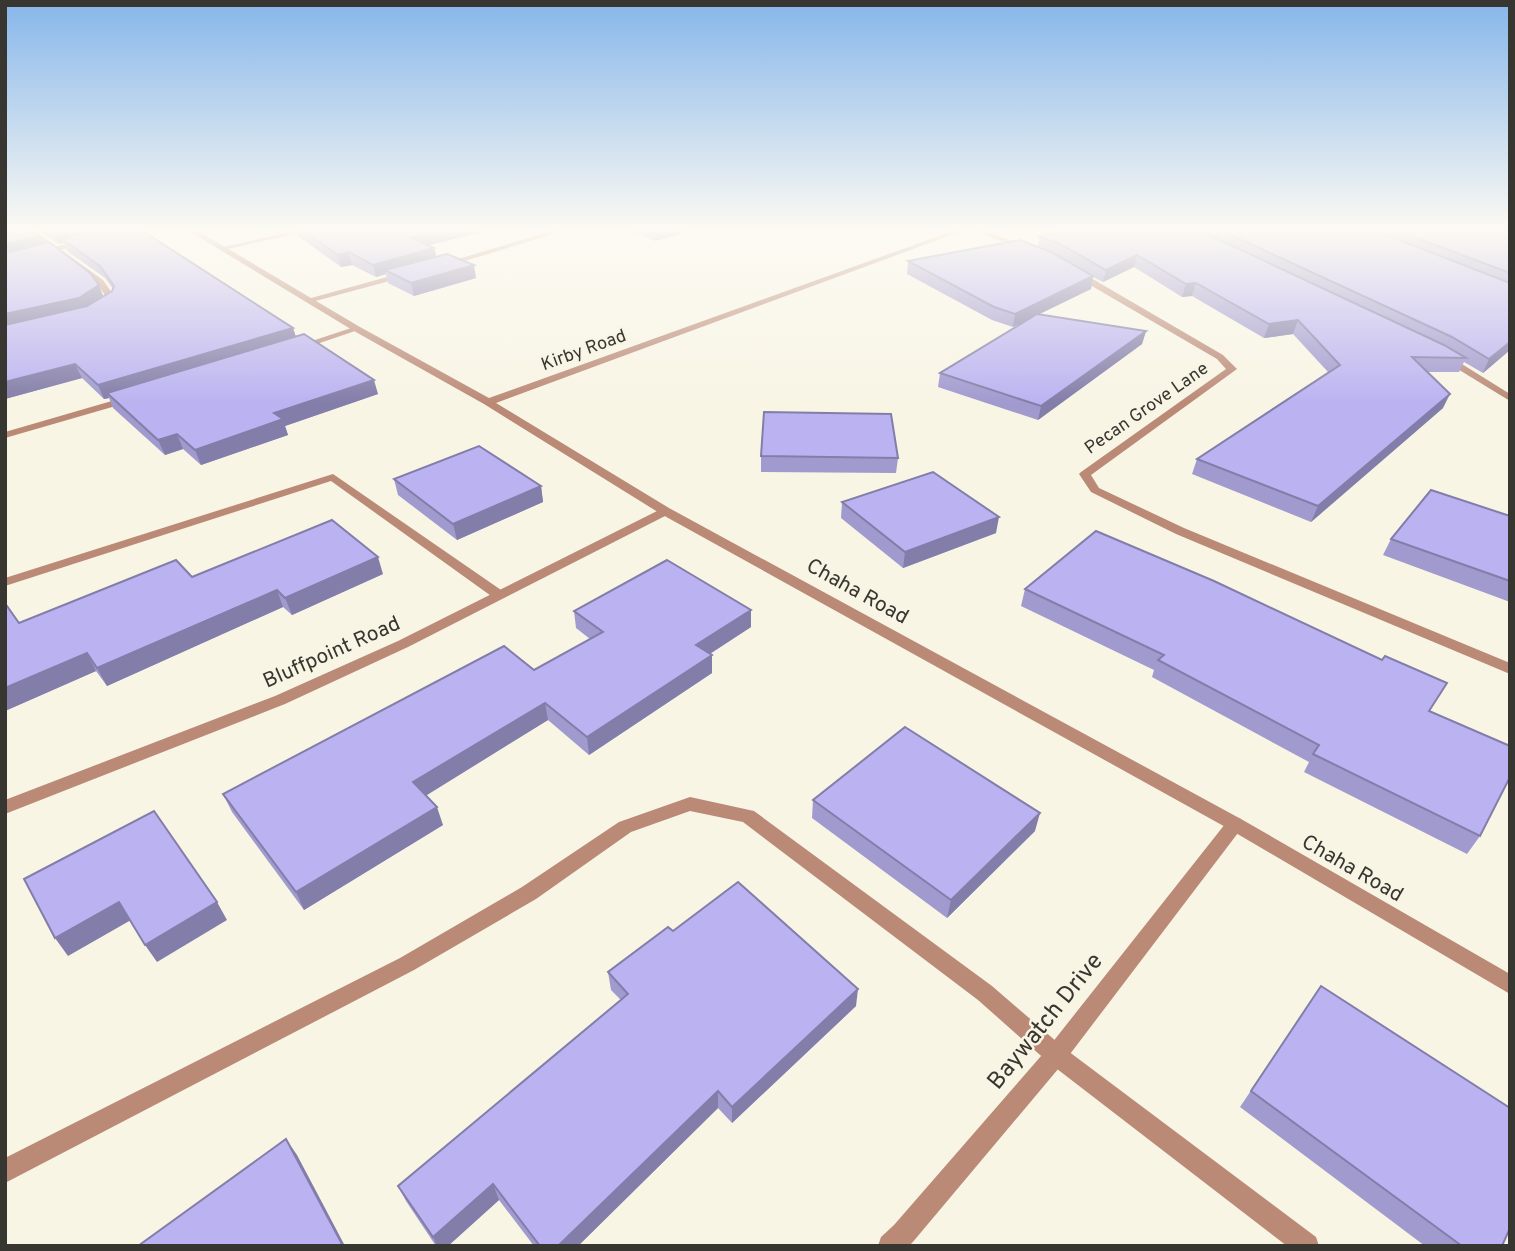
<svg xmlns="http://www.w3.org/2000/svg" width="1515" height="1251" viewBox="0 0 1515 1251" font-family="Overpass,sans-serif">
  <rect width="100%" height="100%" fill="#f8f5e5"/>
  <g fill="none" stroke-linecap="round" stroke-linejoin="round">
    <!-- service -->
    <g fill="#bb8a77" fill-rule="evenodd">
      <path d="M24 228H31L103 280 117 300C113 304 106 309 100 308V304L108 299 97 284Z"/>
      <path d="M562 228H573L445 267 438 265Z"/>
      <path d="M405 272H408V276L308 303 304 300Z"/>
      <path d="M1443 356H1449L1510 394V401L1443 360Z"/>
      <path d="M333 474 504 592 506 595 504 598H494L331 481 5 586V578Z"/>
      <path d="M690 797 754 811 992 986 1064 1048 1316 1237 1319 1246H1287L1048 1062 978 1000 743 822 690 811 631 832 536 899 414 970 5 1183V1158L400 958 522 887 619 822Z"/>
    </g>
    <!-- minor -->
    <g fill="#bb8a77" fill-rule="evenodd">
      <path d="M308 228H321L223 250 219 248Z"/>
      <path d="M968 228H978L1030 248 1023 250Z"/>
      <path d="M81 240H84V244L5 264V260Z"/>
      <path d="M1073 271H1079L1223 355 1237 369 1091 475 1099 488 1184 528 1510 663V674L1176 534 1091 492 1079 474 1081 472 1226 369 1217 359 1073 275Z"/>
      <path d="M354 327 361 329 302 349 294 347Z"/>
      <path d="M129 396 134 399 133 401 5 438V432Z"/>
      <path d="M665 507 671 511 669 514 408 647 285 704 5 814V800L275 696 398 641Z"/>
      <path d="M1235 817 1241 819 1244 824 1241 829 1064 1062 912 1243 908 1246H878L881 1237 894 1225 1048 1048 1229 819Z"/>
    </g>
    <!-- tertiary -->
    <path fill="#bb8a77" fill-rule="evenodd" d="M184 228H193L360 327 489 398 961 228H970L496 403 669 508 1241 819 1510 974V994L1229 829 661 514 484 404 354 331Z"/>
  </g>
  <!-- wall -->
  <g fill="#a19acf">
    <path d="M35 228H138L293 328 296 337 378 394 285 426 288 435 201 465 183 449 165 455 113 408 109 398 104 399 82 378 5 399 40 236 43 244 103 296 112 291 113 289 105 278 67 251 64 243 58 244Z"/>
    <path d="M287 228H500L428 245 434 248 436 256 476 278 414 296 388 283 386 274 376 277 352 265 341 267 298 236 296 228 289 229Z"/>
    <path d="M621 228H701L655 241Z"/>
    <path d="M1040 228H1510V350L1483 373 1464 362 1459 372H1427L1443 408 1311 522 1192 474 1197 459 1328 372 1293 334 1264 338 1192 296 1182 297 1134 267 1103 282 1093 277 1091 289 1039 314 1146 331 1142 344 1038 420 938 387 940 373 1027 320 1013 327 992 320 907 274 908 261 1038 247 1039 236 1057 233Z"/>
    <path d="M761 456 898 458 896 473 761 472Z"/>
    <path d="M394 479 541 486 543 502 457 540 398 495Z"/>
    <path d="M842 502 996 533 903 568 841 518Z"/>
    <path d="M1510 516V602L1383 555 1391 539Z"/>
    <path d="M383 574 292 615 283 607 107 686 96 671 5 711V607L19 623 192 577Z"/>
    <path d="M1025 589 1430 711 1480 836 1467 854 1304 772 1309 762 1152 677 1154 670 1021 606Z"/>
    <path d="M574 611 751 627 710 654 712 655V673L589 755 548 720 426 795 443 825 304 910 232 812 223 794 534 670 590 639 576 628Z"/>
    <path d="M813 800 1035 831 947 918 812 818Z"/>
    <path d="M673 931 856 1006 732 1123 718 1108 578 1246H534L499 1200 448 1246H436L406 1201 398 1186 621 1000 611 990 608 972Z"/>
    <path d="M1321 986 1502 1246H1425L1240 1107Z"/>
  </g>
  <!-- shaded-wall -->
  <g fill="#837da9">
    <path d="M73 228H124L62 239 64 243 58 244 53 232Z"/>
    <path d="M450 228H500L412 249 410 237Z"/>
    <path d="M660 228H701L655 241V229Z"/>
    <path d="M40 236 45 247 5 257V244Z"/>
    <path d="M434 248 437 260 385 270 386 274 376 277 373 265Z"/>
    <path d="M349 252 352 265 341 267 338 255Z"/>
    <path d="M1137 255 1134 267 1103 282 1106 270Z"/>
    <path d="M474 265 476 278 414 296 411 283Z"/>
    <path d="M1093 276 1091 289 1013 327 1015 314Z"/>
    <path d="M1196 283 1192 296 1182 297 1186 284Z"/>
    <path d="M99 285 104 298 85 311 5 329V314Z"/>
    <path d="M1298 320 1293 334 1264 338 1269 324Z"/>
    <path d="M293 328 297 341 107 393 109 398 104 399 98 385Z"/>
    <path d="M1146 331 1142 344 1038 420 1041 406Z"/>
    <path d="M1510 342V350L1483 373 1489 359Z"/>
    <path d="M75 364 82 378 5 399V382Z"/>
    <path d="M374 380 378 394 285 426 288 435 201 465 195 450 274 413Z"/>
    <path d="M1450 394 1443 408 1311 522 1318 506Z"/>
    <path d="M177 434 183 449 165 455 158 440Z"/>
    <path d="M541 486 543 502 457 540 453 524Z"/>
    <path d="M999 517 996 533 903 568 905 552Z"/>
    <path d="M378 557 383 574 292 615 285 598Z"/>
    <path d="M277 590 283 607 107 686 97 668Z"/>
    <path d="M751 610V627L697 662 696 645Z"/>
    <path d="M87 653 96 671 5 711V688Z"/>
    <path d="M712 655V673L589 755 587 737Z"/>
    <path d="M545 703 548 720 419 800 413 782Z"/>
    <path d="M437 807 443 825 304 910 296 892Z"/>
    <path d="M1040 813 1035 831 947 918 951 900Z"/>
    <path d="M119 902 131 920 68 956 55 938Z"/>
    <path d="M217 902 227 920 157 962 145 945Z"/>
    <path d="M858 989 856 1006 732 1123V1107Z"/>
    <path d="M718 1091V1108L578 1246H558Z"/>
    <path d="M286 1139 297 1155 345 1246H343Z"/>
    <path d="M493 1184 499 1200 448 1246H437L433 1237Z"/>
  </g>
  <!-- building -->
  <g fill="#bbb3f1" stroke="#837da9" stroke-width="2">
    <path d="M5 228H29L40 236 5 244Z"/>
    <path d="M46 228H73L53 232Z"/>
    <path d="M107 228H138L293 328 98 385 75 364 5 382V325L87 306 112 291 114 286 100 266 62 239Z"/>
    <path d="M300 228H450L410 237 434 248 373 265 349 252 338 255Z"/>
    <path d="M1080 228H1194L1444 345 1466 358 1412 357 1450 394 1318 506 1197 459 1340 365 1298 320 1269 324 1196 283 1186 284 1137 255 1106 270 1060 244 1039 236 1082 228Z"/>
    <path d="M1216 228H1368L1510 283V342L1489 359 1452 337Z"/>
    <path d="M1390 228H1510V273Z"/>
    <path d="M1020 240 1051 252 1093 276 1015 314 994 307 908 261Z"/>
    <path d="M49 242 90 273 99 285 79 298 5 314V253Z"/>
    <path d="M447 254 474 265 411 283 385 270Z"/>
    <path d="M1037 314 1146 331 1041 406 940 373Z"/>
    <path d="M304 334 374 380 274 413 283 419 195 450 177 434 158 440 107 393Z"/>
    <path d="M764 412 891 414 898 458 761 456Z"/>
    <path d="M479 446 541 486 453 524 394 479Z"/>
    <path d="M933 472 999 517 905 552 842 502Z"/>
    <path d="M1431 490 1510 516V581L1391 539Z"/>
    <path d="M332 520 378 557 285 598 277 590 97 668 87 653 5 688V607L7 606 19 623 176 560 192 577Z"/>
    <path d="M1096 531 1214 581 1382 660 1385 656 1447 683 1429 711 1510 746V777L1480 836 1313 754 1319 745 1158 660 1164 655 1025 589Z"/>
    <path d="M667 560 751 610 696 645 712 655 587 737 545 703 413 782 437 807 296 892 223 794 504 646 534 670 603 632 574 611Z"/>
    <path d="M905 727 1040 813 951 900 813 800Z"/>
    <path d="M154 811 217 902 145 945 119 902 55 938 24 879Z"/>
    <path d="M738 882 858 989 732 1107 718 1091 558 1246H540L493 1184 433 1237 398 1186 628 994 608 972 668 927 673 931Z"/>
    <path d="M1321 986 1510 1108V1228L1502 1246H1462L1251 1091Z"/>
    <path d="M286 1139 343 1246H138Z"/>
  </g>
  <!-- sky -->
  <linearGradient id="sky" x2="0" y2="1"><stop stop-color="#86b6ea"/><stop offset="0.57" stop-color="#fcfaf3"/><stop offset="1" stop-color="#fcfaf3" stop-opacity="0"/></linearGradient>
  <rect width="1515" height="403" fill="url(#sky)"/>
  <g text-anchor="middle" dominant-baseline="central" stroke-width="5" stroke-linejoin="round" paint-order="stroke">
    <!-- far-street labels -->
    <g font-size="18" fill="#383630" stroke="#f8f5e5">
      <text transform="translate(584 351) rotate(-20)">Kirby Road</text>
      <text transform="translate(1147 409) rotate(-35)">Pecan Grove Lane</text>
    </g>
    <!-- street labels -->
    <g font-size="21" fill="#383630" stroke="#f8f5e5">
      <text transform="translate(857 592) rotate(29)">Chaha Road</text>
      <text transform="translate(332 653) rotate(-24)">Bluffpoint Road</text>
      <text transform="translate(1352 869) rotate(30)">Chaha Road</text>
    </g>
    <!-- near-street labels -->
    <g font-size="24" fill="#383630" stroke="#f8f5e5">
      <text transform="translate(1046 1022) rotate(-51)">Baywatch Drive</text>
    </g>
  </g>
  <!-- border -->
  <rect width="1515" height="1251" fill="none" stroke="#383630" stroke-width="14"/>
</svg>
